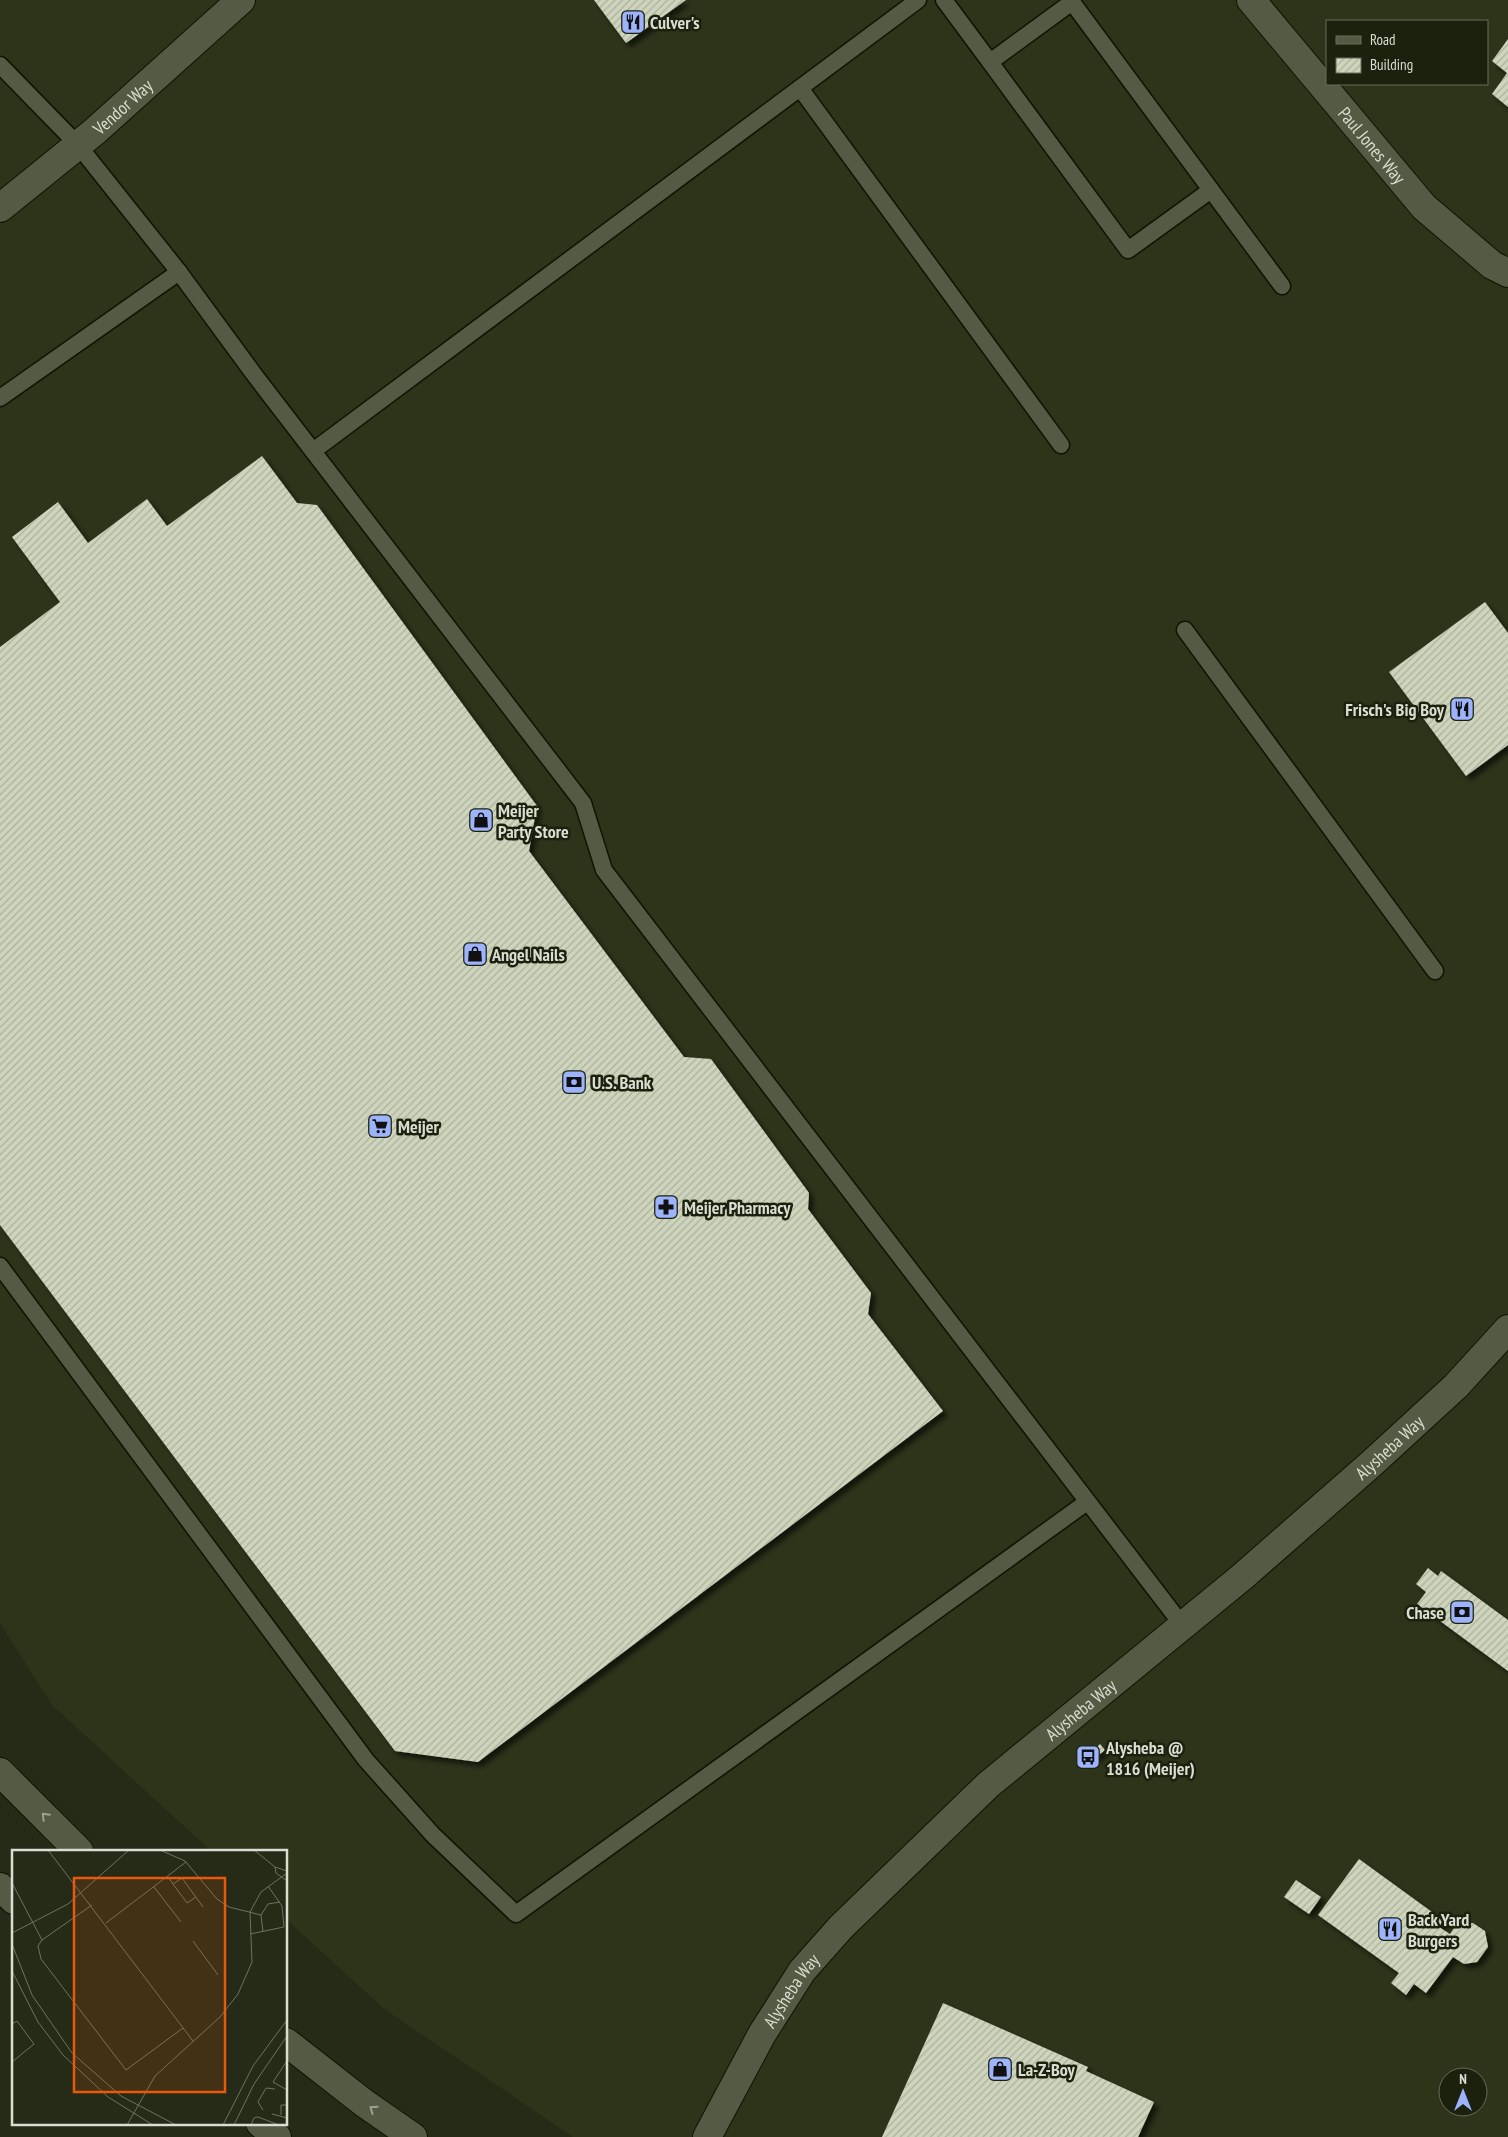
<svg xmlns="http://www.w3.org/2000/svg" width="1508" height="2137" viewBox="0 0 1508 2137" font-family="'PT Sans Narrow',sans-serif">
  <defs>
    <pattern id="building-hatch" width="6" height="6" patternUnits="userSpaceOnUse" patternTransform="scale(1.25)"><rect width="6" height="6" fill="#ced5bc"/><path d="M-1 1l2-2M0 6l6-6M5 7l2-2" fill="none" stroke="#abb09d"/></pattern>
    <filter id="shadow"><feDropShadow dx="4.5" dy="4.5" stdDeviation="2.5" flood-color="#0009"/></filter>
  </defs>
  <rect width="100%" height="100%" fill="#262b17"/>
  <!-- built -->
  <path fill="#2d341a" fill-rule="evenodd" d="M0 0H1508V2137H573L383 2008 286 1919V1851H211L52 1705 0 1623ZM1327 21H1487V84H1327ZM1448 2077H1478V2107H1448Z"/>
  <!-- building -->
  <g fill="url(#building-hatch)" filter="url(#shadow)">
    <path d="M594 0H686L626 43Z"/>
    <path d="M1508 39V107L1492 94 1507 73 1492 61Z"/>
    <path d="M262 456 297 503 317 505 537 806 529 851 684 1057 711 1059 809 1193 808 1209 871 1293 868 1314 943 1411 478 1762 395 1751 0 1225V647L60 602 12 537 58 502 88 543 147 499 167 526Z"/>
    <path d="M1485 602 1508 633V745L1466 776 1389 672Z"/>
    <path d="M1428 1568 1438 1576 1441 1571 1508 1620V1671L1417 1604 1426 1592 1416 1584Z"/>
    <path d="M1100 1744 1105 1750 1095 1758 1090 1754Z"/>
    <path d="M1359 1859 1443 1920 1439 1927 1450 1934 1456 1925 1473 1923 1485 1931 1488 1947 1477 1962 1464 1964 1453 1957 1426 1993 1414 1984 1406 1995 1391 1983 1399 1973 1318 1915Z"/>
    <path d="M1296 1880 1321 1897 1309 1914 1284 1897Z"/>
    <path d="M943 2003 1088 2067 1086 2071 1154 2102 1138 2137H882Z"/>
  </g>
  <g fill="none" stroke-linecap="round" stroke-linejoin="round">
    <!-- service casing -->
    <g stroke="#0f1303" stroke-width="19">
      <g id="service">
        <path d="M944 0 990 62 1072 2 1282 286"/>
        <path d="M990 62 1128 250 1211 190"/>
        <path d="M0 65 78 145 179 272 253 373 583 803 604 870 1183 1626"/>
        <path d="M800 88 1061 445"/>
        <path d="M0 398 179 272"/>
        <path d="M313 451 918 0"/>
        <path d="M1185 630 1435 971"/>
        <path d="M0 1266 366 1760 433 1835 516 1914 1087 1502"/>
      </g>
    </g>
    <!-- minor casing -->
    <g stroke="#0f1303" stroke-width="30">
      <g id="minor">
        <path id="s1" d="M1251 0 1424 207 1492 265 1508 273"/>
        <path id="s2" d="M0 208 94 132 241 0"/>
        <path d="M0 1772 79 1851"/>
        <path d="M0 1887 14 1900"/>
        <path d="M286 2042 364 2103 413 2137"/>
        <path d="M260 2123 277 2137"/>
        <path id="s3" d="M707 2137 762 2034 802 1971 841 1927 988 1785 1242 1577 1371 1464 1456 1386 1508 1329"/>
      </g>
    </g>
    <!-- service -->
    <use href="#service" stroke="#545a44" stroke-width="16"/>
    <!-- minor -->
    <use href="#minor" stroke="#545a44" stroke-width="28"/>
  </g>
  <!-- one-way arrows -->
  <defs><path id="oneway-chevron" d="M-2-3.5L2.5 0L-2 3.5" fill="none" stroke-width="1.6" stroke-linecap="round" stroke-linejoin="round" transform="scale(1.25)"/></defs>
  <g stroke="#9ea292">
    <use href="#oneway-chevron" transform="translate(45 1816) rotate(-135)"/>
    <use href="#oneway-chevron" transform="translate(373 2109) rotate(-145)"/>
  </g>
  <!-- icons -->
  <defs>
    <g id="restaurant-square" transform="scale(1.25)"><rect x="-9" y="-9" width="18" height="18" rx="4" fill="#9db4fd" stroke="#1c210e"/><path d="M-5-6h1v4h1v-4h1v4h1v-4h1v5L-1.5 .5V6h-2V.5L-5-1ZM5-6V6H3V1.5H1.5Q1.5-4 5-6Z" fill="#111"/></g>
    <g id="shop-square" transform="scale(1.25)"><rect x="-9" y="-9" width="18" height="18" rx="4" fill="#9db4fd" stroke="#1c210e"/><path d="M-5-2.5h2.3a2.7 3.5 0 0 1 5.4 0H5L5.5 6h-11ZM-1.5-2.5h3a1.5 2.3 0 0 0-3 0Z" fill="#111"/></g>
    <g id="bank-square" transform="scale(1.25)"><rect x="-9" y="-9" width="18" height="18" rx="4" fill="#9db4fd" stroke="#1c210e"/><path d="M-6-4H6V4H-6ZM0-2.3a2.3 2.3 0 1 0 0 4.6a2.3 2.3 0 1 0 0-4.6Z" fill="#111"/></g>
    <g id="supermarket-square" transform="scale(1.25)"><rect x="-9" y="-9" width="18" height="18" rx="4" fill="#9db4fd" stroke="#1c210e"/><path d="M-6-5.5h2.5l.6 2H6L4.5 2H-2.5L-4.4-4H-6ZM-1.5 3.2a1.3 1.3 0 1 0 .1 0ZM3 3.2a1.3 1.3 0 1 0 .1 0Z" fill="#111"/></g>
    <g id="pharmacy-square" transform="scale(1.25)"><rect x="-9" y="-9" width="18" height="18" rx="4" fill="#9db4fd" stroke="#1c210e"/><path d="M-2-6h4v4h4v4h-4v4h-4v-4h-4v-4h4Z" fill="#111"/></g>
    <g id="bus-square" transform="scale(1.25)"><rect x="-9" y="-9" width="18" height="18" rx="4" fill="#9db4fd" stroke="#1c210e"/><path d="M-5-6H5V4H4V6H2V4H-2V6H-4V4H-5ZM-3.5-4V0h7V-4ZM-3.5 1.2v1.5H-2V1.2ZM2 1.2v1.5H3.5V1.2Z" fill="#111"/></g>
  </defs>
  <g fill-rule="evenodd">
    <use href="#restaurant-square" x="633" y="22"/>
    <use href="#restaurant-square" x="1462" y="709"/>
    <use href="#shop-square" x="481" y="820"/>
    <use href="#shop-square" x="475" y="954"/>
    <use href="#bank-square" x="574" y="1082"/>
    <use href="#supermarket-square" x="380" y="1126"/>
    <use href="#pharmacy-square" x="666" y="1207"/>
    <use href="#bank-square" x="1462" y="1612"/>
    <use href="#bus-square" x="1088" y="1757"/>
    <use href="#restaurant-square" x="1390" y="1929"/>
    <use href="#shop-square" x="1000" y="2069"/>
  </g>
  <g text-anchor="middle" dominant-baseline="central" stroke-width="5" stroke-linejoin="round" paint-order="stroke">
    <!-- poi labels -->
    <g font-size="18" font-weight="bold" fill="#daddd1" stroke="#1c210e" text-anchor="start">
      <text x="650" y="22">Culver's</text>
      <text x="1444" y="709" text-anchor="end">Frisch's Big Boy</text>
      <text x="498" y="810">Meijer<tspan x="498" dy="21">Party Store</tspan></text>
      <text x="492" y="954">Angel Nails</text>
      <text x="592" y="1082">U.S. Bank</text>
      <text x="398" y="1126">Meijer</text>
      <text x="684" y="1207">Meijer Pharmacy</text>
      <text x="1444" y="1612" text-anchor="end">Chase</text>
      <text x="1106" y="1747">Alysheba @<tspan x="1106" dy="21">1816 (Meijer)</tspan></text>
      <text x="1408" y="1919">Back Yard<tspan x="1408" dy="21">Burgers</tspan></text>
      <text x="1018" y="2069">La-Z-Boy</text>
    </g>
    <!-- street labels -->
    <g font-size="18" fill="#daddd1" stroke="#1c210e">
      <text stroke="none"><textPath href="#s2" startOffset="159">Vendor Way</textPath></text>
      <text stroke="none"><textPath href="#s1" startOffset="189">Paul Jones Way</textPath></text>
      <text stroke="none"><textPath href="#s3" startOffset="979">Alysheba Way</textPath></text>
      <text stroke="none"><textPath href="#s3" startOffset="574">Alysheba Way</textPath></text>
      <text stroke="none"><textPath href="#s3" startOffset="169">Alysheba Way</textPath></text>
    </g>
  </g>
  <!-- overview -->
  <g transform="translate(12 1850)">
    <rect width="275" height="275" fill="#262b17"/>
    <path fill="none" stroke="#6e7261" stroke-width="1" d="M36 0 181 191M148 0 173 11 205 49 217 57 249 65 256 54 268 52M242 0 263 17 275 21M263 17 264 23 275 31M156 27 161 34 170 28 191 57M0 33 30 90M161 34 175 53 184 47M142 37 169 72M80 55 30 90 26 96 29 109 114 220 171 178M249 65 251 82M94 73 174 12M0 83 56 54 117 0M238 84 272 77 270 56 256 36M181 91 206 125M0 94 20 145 60 203 109 246 164 275M0 121 26 172 51 205 96 247 141 275M0 174 5 171 22 194 0 212M275 211 261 232 275 240M251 260 246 252 254 238 263 239M260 264 275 268M269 265V255H275M115 275 143 226 208 167 226 144 240 112 238 62 249 42 275 23M211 275 241 216 275 170M222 275 242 234 275 186M239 275 242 268 246 267 267 275"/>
    <path fill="#e8590c" fill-opacity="0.15" stroke="#e8590c" stroke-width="2.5" d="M62 28H213V242H62Z"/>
    <rect width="275" height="275" fill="none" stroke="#daddd1" stroke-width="2.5"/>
  </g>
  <!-- legend -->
  <rect x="1326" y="20" width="162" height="65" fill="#1c210e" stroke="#686c5c"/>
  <rect x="1336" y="36" width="25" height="8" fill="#545a44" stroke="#686c5c"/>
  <text x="1370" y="45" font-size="15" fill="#daddd1">Road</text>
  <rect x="1336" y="58" width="25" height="15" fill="url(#building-hatch)" stroke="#686c5c"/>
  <text x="1370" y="70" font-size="15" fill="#daddd1">Building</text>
  <!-- north arrow -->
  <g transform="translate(1463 2092)"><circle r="24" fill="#1c210e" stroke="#686c5c"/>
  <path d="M0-4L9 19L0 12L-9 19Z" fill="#9db4fd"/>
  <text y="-8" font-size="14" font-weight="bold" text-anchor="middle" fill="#daddd1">N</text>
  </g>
</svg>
